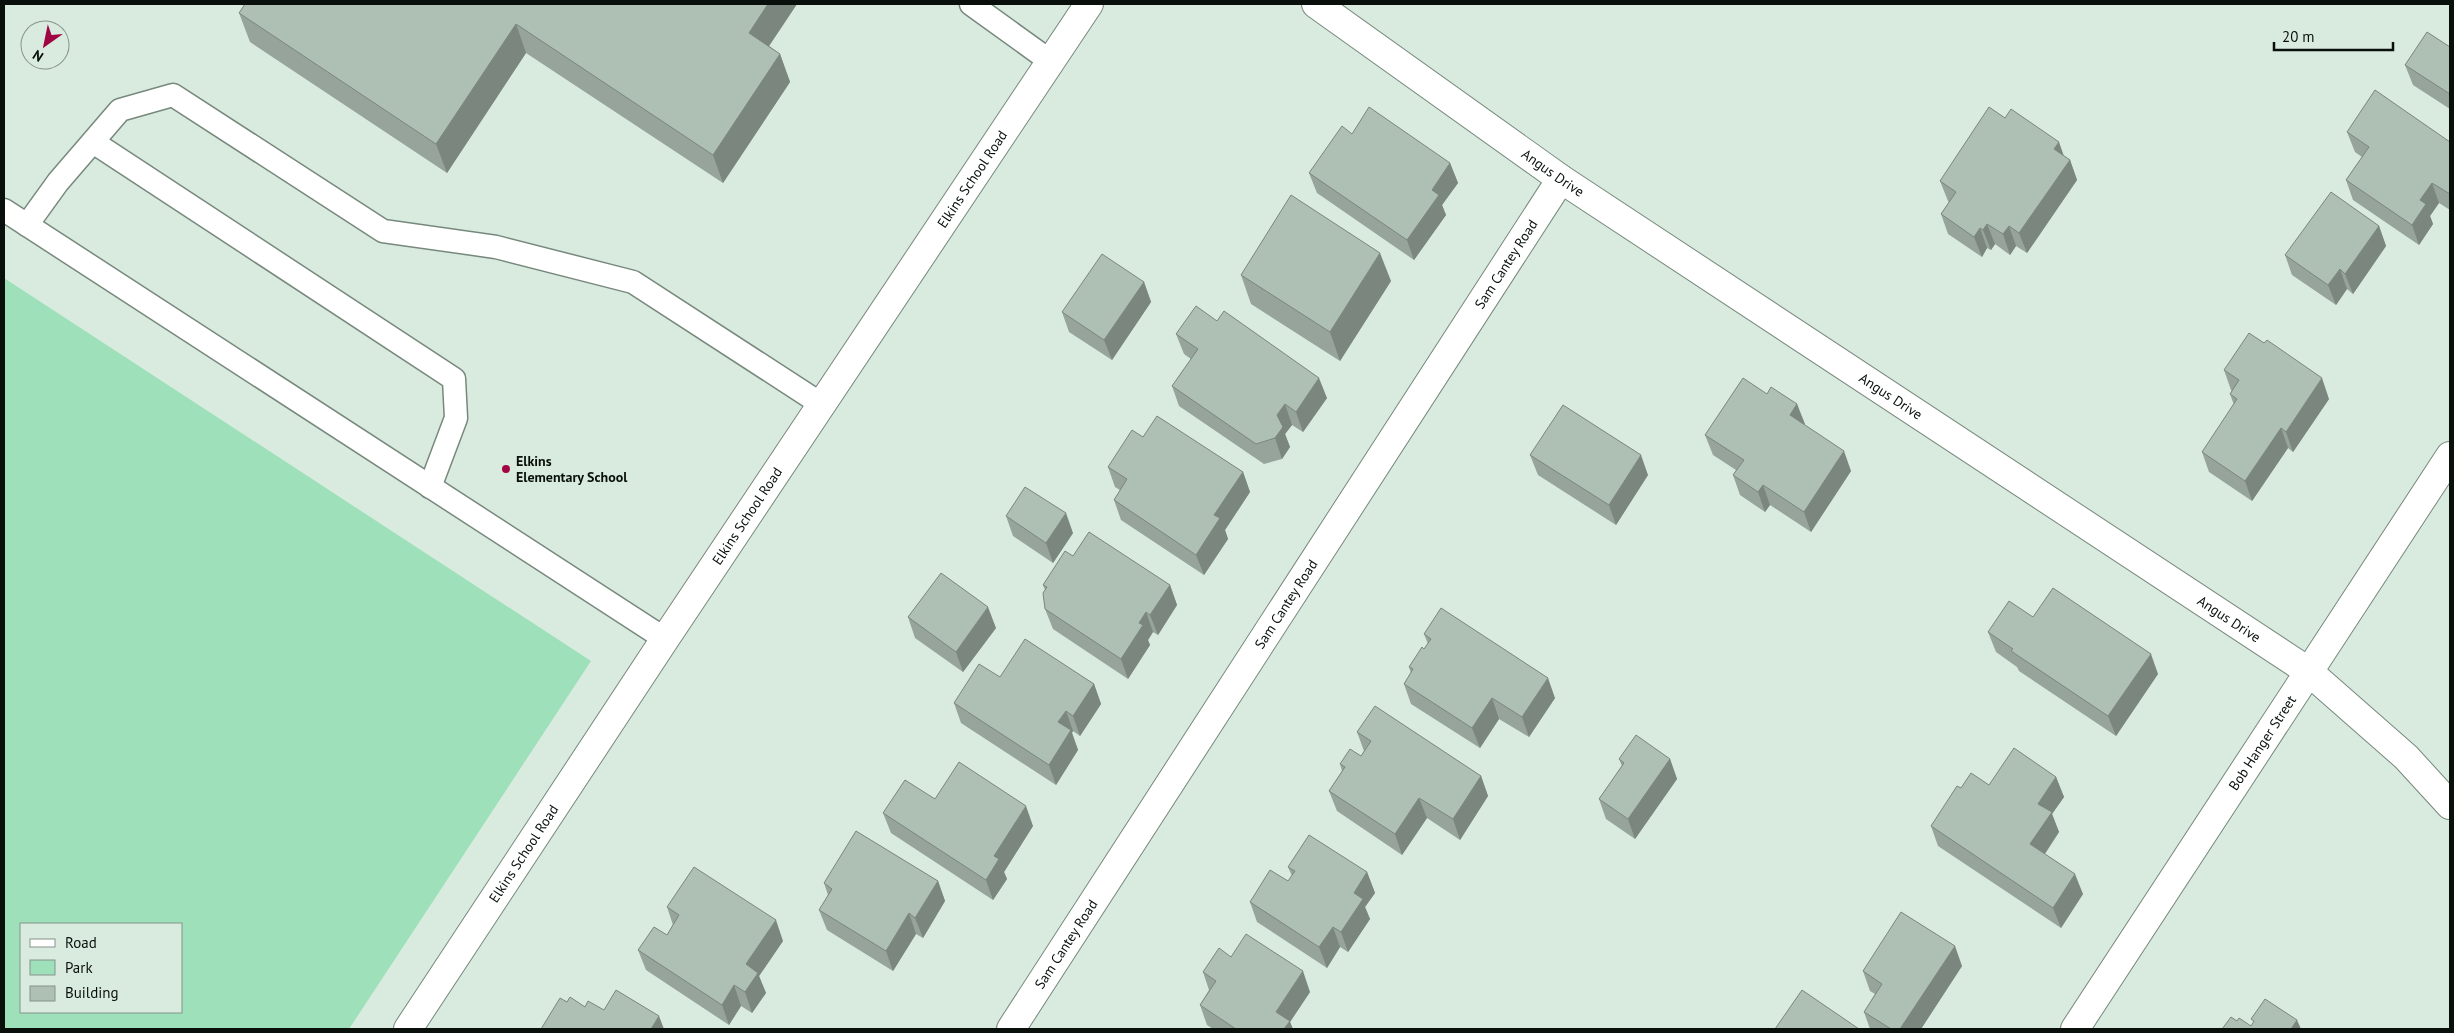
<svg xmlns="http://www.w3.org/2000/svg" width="2454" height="1033" viewBox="0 0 2454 1033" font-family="'PT Sans',sans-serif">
  <rect width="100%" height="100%" fill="#d9ebdf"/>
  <!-- green -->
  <path fill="#9de0b9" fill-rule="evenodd" d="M4 278 591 661 349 1029H4ZM21 924H181V1012H21Z"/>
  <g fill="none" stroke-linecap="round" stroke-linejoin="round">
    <!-- service casing -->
    <g stroke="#77887d" stroke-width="25">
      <g id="service">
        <path d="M971 4 1050 61"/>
        <path d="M93 142 454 379 456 418 430 487"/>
        <path d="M4 210 665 639"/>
        <path d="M27 225 58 182 120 110 173 95 383 231 496 247 633 282 821 404"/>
      </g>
    </g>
    <!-- minor casing -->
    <g stroke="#77887d" stroke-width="30">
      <g id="minor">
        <path id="s1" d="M1316 4 1561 179 2308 671 2406 757 2450 805"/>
        <path id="s2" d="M408 1029 665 639 1089 4"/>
        <path id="s3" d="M1011 1029 1561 179"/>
      </g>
    </g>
    <!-- tertiary casing -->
    <g stroke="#77887d" stroke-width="30">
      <g id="tertiary">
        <path id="s4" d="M2075 1029 2450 456"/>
      </g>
    </g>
    <!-- service -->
    <use href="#service" stroke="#fff" stroke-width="22"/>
    <!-- minor -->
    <use href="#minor" stroke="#fff" stroke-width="28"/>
    <!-- tertiary -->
    <use href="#tertiary" stroke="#fff" stroke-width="28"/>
  </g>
  <!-- wall -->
  <g fill="#96a49b">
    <path d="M797 4 769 46 780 54 790 82 723 183 526 53 447 173 250 42 239 13Z"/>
    <path d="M2450 47V109L2413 85 2405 65Z"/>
    <path d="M2005 118 2070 160 2077 180 2027 253 2016 246 2010 255 1995 244 1991 250 1987 248 1982 257 1948 234 1941 214 1949 202 1948 201 1940 181Z"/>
    <path d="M2347 132 2450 142V210L2439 203 2430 216 2433 224 2419 245 2353 200 2346 180 2362 157 2355 152Z"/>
    <path d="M1352 134 1450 163 1458 183 1442 205 1446 215 1414 260 1317 193 1309 173Z"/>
    <path d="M2379 226 2386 246 2353 294 2347 289 2336 305 2292 275 2285 255Z"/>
    <path d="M1241 275 1391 281 1340 361 1251 304Z"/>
    <path d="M1144 282 1151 302 1112 360 1069 332 1062 312Z"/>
    <path d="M1176 334 1327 398 1303 432 1292 425 1285 434 1290 447 1282 459 1264 464 1179 406 1172 386 1191 359 1184 354Z"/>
    <path d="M2224 370 2329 399 2293 452 2288 448 2252 501 2209 472 2202 452 2234 405 2230 394 2232 391 2231 390Z"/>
    <path d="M1767 394 1797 404 1804 425 1851 471 1811 532 1770 505 1765 512 1740 495 1733 475 1736 470 1713 455 1705 435Z"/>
    <path d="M1143 437 1243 472 1250 492 1225 530 1228 539 1204 575 1121 520 1114 500 1120 490 1115 487 1108 467Z"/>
    <path d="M1530 455 1648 475 1616 525 1538 475Z"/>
    <path d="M1006 516 1073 533 1053 563 1013 536Z"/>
    <path d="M1073 556 1170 585 1177 605 1158 635 1153 632 1148 640 1150 645 1128 679 1053 629 1045 609V590L1043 585Z"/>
    <path d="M908 617 996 628 963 672 915 638Z"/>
    <path d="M2033 617 2158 674 2116 736 2019 671 2017 667 1996 652 1988 632Z"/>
    <path d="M1424 634 1555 698 1529 737 1499 719 1480 748 1411 704 1404 684 1411 673 1409 667 1424 649 1428 644Z"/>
    <path d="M1000 677 1094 684 1101 704 1080 736 1073 731 1072 733 1078 750 1056 785 961 723 954 703Z"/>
    <path d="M1357 732 1481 776 1488 796 1460 840 1427 818 1402 855 1337 811 1329 791 1342 771 1340 764 1361 756 1364 751Z"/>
    <path d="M1619 759H1670L1677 779 1635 839 1606 819 1599 799 1622 766Z"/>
    <path d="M2056 777 2064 797 2052 814 2059 832 2045 854 2083 894 2061 928 1938 846 1931 826 1961 788Z"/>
    <path d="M935 799 1033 826 1004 872 1007 879 993 900 891 833 883 813Z"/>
    <path d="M1288 867 1367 872 1375 893 1365 907 1370 919 1348 952 1340 947 1327 968 1257 922 1250 902 1288 881 1292 876Z"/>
    <path d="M938 881 945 901 923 938 916 934 893 971 827 930 819 910 828 895 824 883Z"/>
    <path d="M667 907 783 941 759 976 766 993 752 1013 741 1006 729 1025 646 970 638 950 667 935 673 925Z"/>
    <path d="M1231 957 1310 992 1290 1022 1293 1029H1213L1207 1025 1200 1005 1209 990 1203 972Z"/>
    <path d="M1962 966 1921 1029H1870L1864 1012 1875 994 1870 991 1863 971Z"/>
  </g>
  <!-- shaded-wall -->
  <g fill="#7a867e">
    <path d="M768 4H797L759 61 749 33Z"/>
    <path d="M516 24 526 53 447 173 436 144Z"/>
    <path d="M780 54 790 82 723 183 713 155Z"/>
    <path d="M2059 142 2066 162 2054 149Z"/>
    <path d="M2070 160 2077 180 2027 253 2019 233Z"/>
    <path d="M1450 163 1458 183 1442 205 1446 215 1414 260 1407 240 1432 190Z"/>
    <path d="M2432 183 2439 203 2430 216 2433 224 2419 245 2412 225 2420 200Z"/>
    <path d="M1987 224 1995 244 1991 250 1983 230Z"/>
    <path d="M2009 226 2016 246 2010 255 2003 234Z"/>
    <path d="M2379 226 2386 246 2353 294 2345 274Z"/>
    <path d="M1980 228 1987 248 1982 257 1974 237Z"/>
    <path d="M1380 253 1391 281 1340 361 1330 332Z"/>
    <path d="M2340 269 2347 289 2336 305 2328 285Z"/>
    <path d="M1144 282 1151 302 1112 360 1104 340Z"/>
    <path d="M1319 378 1327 398 1303 432 1296 412Z"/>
    <path d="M2322 378 2329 399 2293 452 2286 432Z"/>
    <path d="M1285 404 1292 425 1285 434 1290 447 1282 459 1275 438 1277 415Z"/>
    <path d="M1797 404 1805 424 1798 435 1790 415Z"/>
    <path d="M2281 428 2288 448 2252 501 2245 481Z"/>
    <path d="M1844 451 1851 471 1811 532 1804 512Z"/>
    <path d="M1641 455 1648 475 1616 525 1609 505Z"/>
    <path d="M1243 472 1250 492 1225 530 1228 539 1204 575 1196 555 1214 515Z"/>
    <path d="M1763 485 1770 505 1765 512 1758 492Z"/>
    <path d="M1066 513 1073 533 1053 563 1046 543Z"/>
    <path d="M1170 585 1177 605 1158 635 1150 615Z"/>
    <path d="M988 607 996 628 963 672 956 652Z"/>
    <path d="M1146 612 1153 632 1148 640 1150 645 1128 679 1121 659 1139 623Z"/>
    <path d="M2151 654 2158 674 2116 736 2108 716Z"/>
    <path d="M1548 678 1555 698 1529 737 1522 717Z"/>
    <path d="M1094 684 1101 704 1080 736 1073 716Z"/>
    <path d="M1492 698 1499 719 1480 748 1472 728Z"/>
    <path d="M1066 711 1073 731 1072 733 1078 750 1056 785 1049 765 1058 722Z"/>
    <path d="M1670 759 1677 779 1635 839 1628 819Z"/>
    <path d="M1481 776 1488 796 1460 840 1453 819Z"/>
    <path d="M2056 777 2064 797 2052 814 2059 832 2038 864 2030 844 2038 804Z"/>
    <path d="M1419 798 1427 818 1402 855 1395 834Z"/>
    <path d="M1026 806 1033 826 1004 872 1007 879 993 900 986 880 994 856Z"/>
    <path d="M1367 872 1375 893 1365 907 1370 919 1348 952 1341 932 1354 893Z"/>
    <path d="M2075 874 2083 894 2061 928 2053 908Z"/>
    <path d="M938 881 945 901 923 938 915 918Z"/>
    <path d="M909 913 916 934 893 971 886 951Z"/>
    <path d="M776 920 783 941 759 976 766 993 752 1013 745 992 746 964Z"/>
    <path d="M1333 927 1340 947 1327 968 1319 947Z"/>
    <path d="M1955 946 1962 966 1921 1029H1900Z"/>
    <path d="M1303 971 1310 992 1290 1022 1293 1029H1282L1276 1012Z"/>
    <path d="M734 985 741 1006 729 1025 722 1005Z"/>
    <path d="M659 1016 664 1029H651Z"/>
    <path d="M2297 1020 2301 1029H2291Z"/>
  </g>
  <!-- building -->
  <g fill="#aebfb4" stroke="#7a867e">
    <path d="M245 4H768L749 33 780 54 713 155 516 24 436 144 239 13Z"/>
    <path d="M2427 32 2450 47V94L2405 65Z"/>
    <path d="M2375 90 2450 142V194L2432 183 2420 200 2426 204 2412 225 2346 180 2369 147 2347 132Z"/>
    <path d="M1369 107 1450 163 1432 190 1439 195 1407 240 1309 173 1342 126 1352 134Z"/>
    <path d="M1989 107 2005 118 2011 109 2059 142 2054 149 2070 160 2019 233 2009 226 2003 234 1987 224 1983 230 1980 228 1974 237 1941 214 1956 192 1940 181Z"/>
    <path d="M2331 192 2379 226 2345 274 2340 269 2328 285 2285 255Z"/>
    <path d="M1291 195 1380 253 1330 332 1241 275Z"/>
    <path d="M1102 254 1144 282 1104 340 1062 312Z"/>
    <path d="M1196 306 1217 321 1224 311 1319 378 1296 412 1285 404 1277 415 1283 427 1275 438 1256 444 1172 386 1198 349 1176 334Z"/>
    <path d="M2249 333 2264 343 2267 340 2322 378 2286 432 2281 428 2245 481 2202 452 2237 399 2230 394 2239 380 2224 370Z"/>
    <path d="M1743 378 1767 394 1771 387 1797 404 1790 415 1844 451 1804 512 1763 485 1758 492 1733 475 1744 460 1705 435Z"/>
    <path d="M1563 405 1641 455 1609 505 1530 455Z"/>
    <path d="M1157 416 1243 472 1214 515 1220 518 1196 555 1114 500 1127 479 1108 467 1132 430 1143 437Z"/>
    <path d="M1025 487 1066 513 1046 543 1006 516Z"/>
    <path d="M1089 532 1170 585 1150 615 1146 612 1139 623 1143 625 1121 659 1045 609 1043 593 1047 587 1043 585 1065 551 1073 556Z"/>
    <path d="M941 573 988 607 956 652 908 617Z"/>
    <path d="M2053 588 2151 654 2108 716 2011 651 2013 649 1988 632 2009 601 2033 617Z"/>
    <path d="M1441 608 1548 678 1522 717 1492 698 1472 728 1404 684 1413 669 1409 667 1422 647 1424 649 1431 639 1424 634Z"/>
    <path d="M1025 639 1094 684 1073 716 1066 711 1058 722 1071 730 1049 765 954 703 979 664 1000 677Z"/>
    <path d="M1375 706 1481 776 1453 819 1419 798 1395 834 1329 791 1345 767 1340 764 1350 749 1361 756 1371 741 1357 732Z"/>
    <path d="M1636 735 1670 759 1628 819 1599 799 1624 763 1619 759Z"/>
    <path d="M2014 748 2056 777 2038 804 2052 812 2030 844 2075 874 2053 908 1931 826 1957 786 1961 788 1971 773 1989 785Z"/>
    <path d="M959 762 1026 806 994 856 999 859 986 880 883 813 905 780 935 799Z"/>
    <path d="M856 831 938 881 915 918 909 913 886 951 819 910 832 889 824 883Z"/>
    <path d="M1309 835 1367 872 1354 893 1363 899 1341 932 1333 927 1319 947 1250 902 1270 870 1288 881 1295 871 1288 867Z"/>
    <path d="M694 867 776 920 746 964 758 973 745 992 734 985 722 1005 638 950 654 927 667 935 679 915 667 907Z"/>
    <path d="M1901 912 1955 946 1900 1029H1891L1864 1012 1882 984 1863 971Z"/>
    <path d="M1246 934 1303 971 1276 1012 1290 1021 1284 1029H1236L1200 1005 1216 981 1203 972 1219 948 1231 957Z"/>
    <path d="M616 990 659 1016 651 1029H541L560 998 567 1002 570 997 585 1007 588 1001 604 1010Z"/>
    <path d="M1802 990 1859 1029H1775Z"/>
    <path d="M2265 999 2297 1020 2291 1029H2222L2231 1017 2237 1021 2239 1018 2251 1026 2254 1021 2251 1019Z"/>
  </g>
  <!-- markers -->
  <circle fill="#a10443" stroke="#d9ebdf" stroke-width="2" cx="506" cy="469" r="5"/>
  <g text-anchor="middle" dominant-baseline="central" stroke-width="4.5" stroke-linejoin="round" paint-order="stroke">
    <!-- street labels -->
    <g font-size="14" fill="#09100c" stroke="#d9ebdf">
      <text stroke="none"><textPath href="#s1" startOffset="291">Angus Drive</textPath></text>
      <text stroke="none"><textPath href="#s2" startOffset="1020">Elkins School Road</textPath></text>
      <text stroke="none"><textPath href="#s3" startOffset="911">Sam Cantey Road</textPath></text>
      <text stroke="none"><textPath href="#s1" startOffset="696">Angus Drive</textPath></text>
      <text stroke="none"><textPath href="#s2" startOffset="615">Elkins School Road</textPath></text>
      <text stroke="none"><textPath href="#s3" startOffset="506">Sam Cantey Road</textPath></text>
      <text stroke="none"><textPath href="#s1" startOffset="1101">Angus Drive</textPath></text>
      <text stroke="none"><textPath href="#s4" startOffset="342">Bob Hanger Street</textPath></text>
      <text stroke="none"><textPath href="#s2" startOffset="210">Elkins School Road</textPath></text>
      <text stroke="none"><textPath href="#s3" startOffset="101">Sam Cantey Road</textPath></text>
    </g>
    <!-- poi labels -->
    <g font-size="14" font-weight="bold" fill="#09100c" stroke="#d9ebdf" text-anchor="start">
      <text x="516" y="461">Elkins<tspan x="516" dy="16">Elementary School</tspan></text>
    </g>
  </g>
  <!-- border -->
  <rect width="2454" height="1033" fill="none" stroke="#09100c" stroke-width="10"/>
  <!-- legend -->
  <rect x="20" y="923" width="162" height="90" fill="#d9ebdf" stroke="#86938b"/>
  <rect x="30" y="939" width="25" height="8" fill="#ffffff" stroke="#86938b"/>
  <text x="65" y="948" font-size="15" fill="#09100c">Road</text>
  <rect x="30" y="960" width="25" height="15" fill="#9de0b9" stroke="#86938b"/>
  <text x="65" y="973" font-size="15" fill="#09100c">Park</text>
  <rect x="30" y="986" width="25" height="15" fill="#aebfb4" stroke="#86938b"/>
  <text x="65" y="998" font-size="15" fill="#09100c">Building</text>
  <!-- north arrow -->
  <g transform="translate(45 45) rotate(213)"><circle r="24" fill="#d9ebdf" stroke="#86938b"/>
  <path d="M0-4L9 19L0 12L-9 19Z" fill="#a10443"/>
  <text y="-8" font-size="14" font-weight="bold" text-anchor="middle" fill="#09100c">N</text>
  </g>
  <!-- scale -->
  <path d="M2274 42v8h119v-8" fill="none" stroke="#09100c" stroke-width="2.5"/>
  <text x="2282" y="42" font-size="15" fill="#09100c" stroke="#d9ebdf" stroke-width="4" paint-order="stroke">20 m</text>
</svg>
